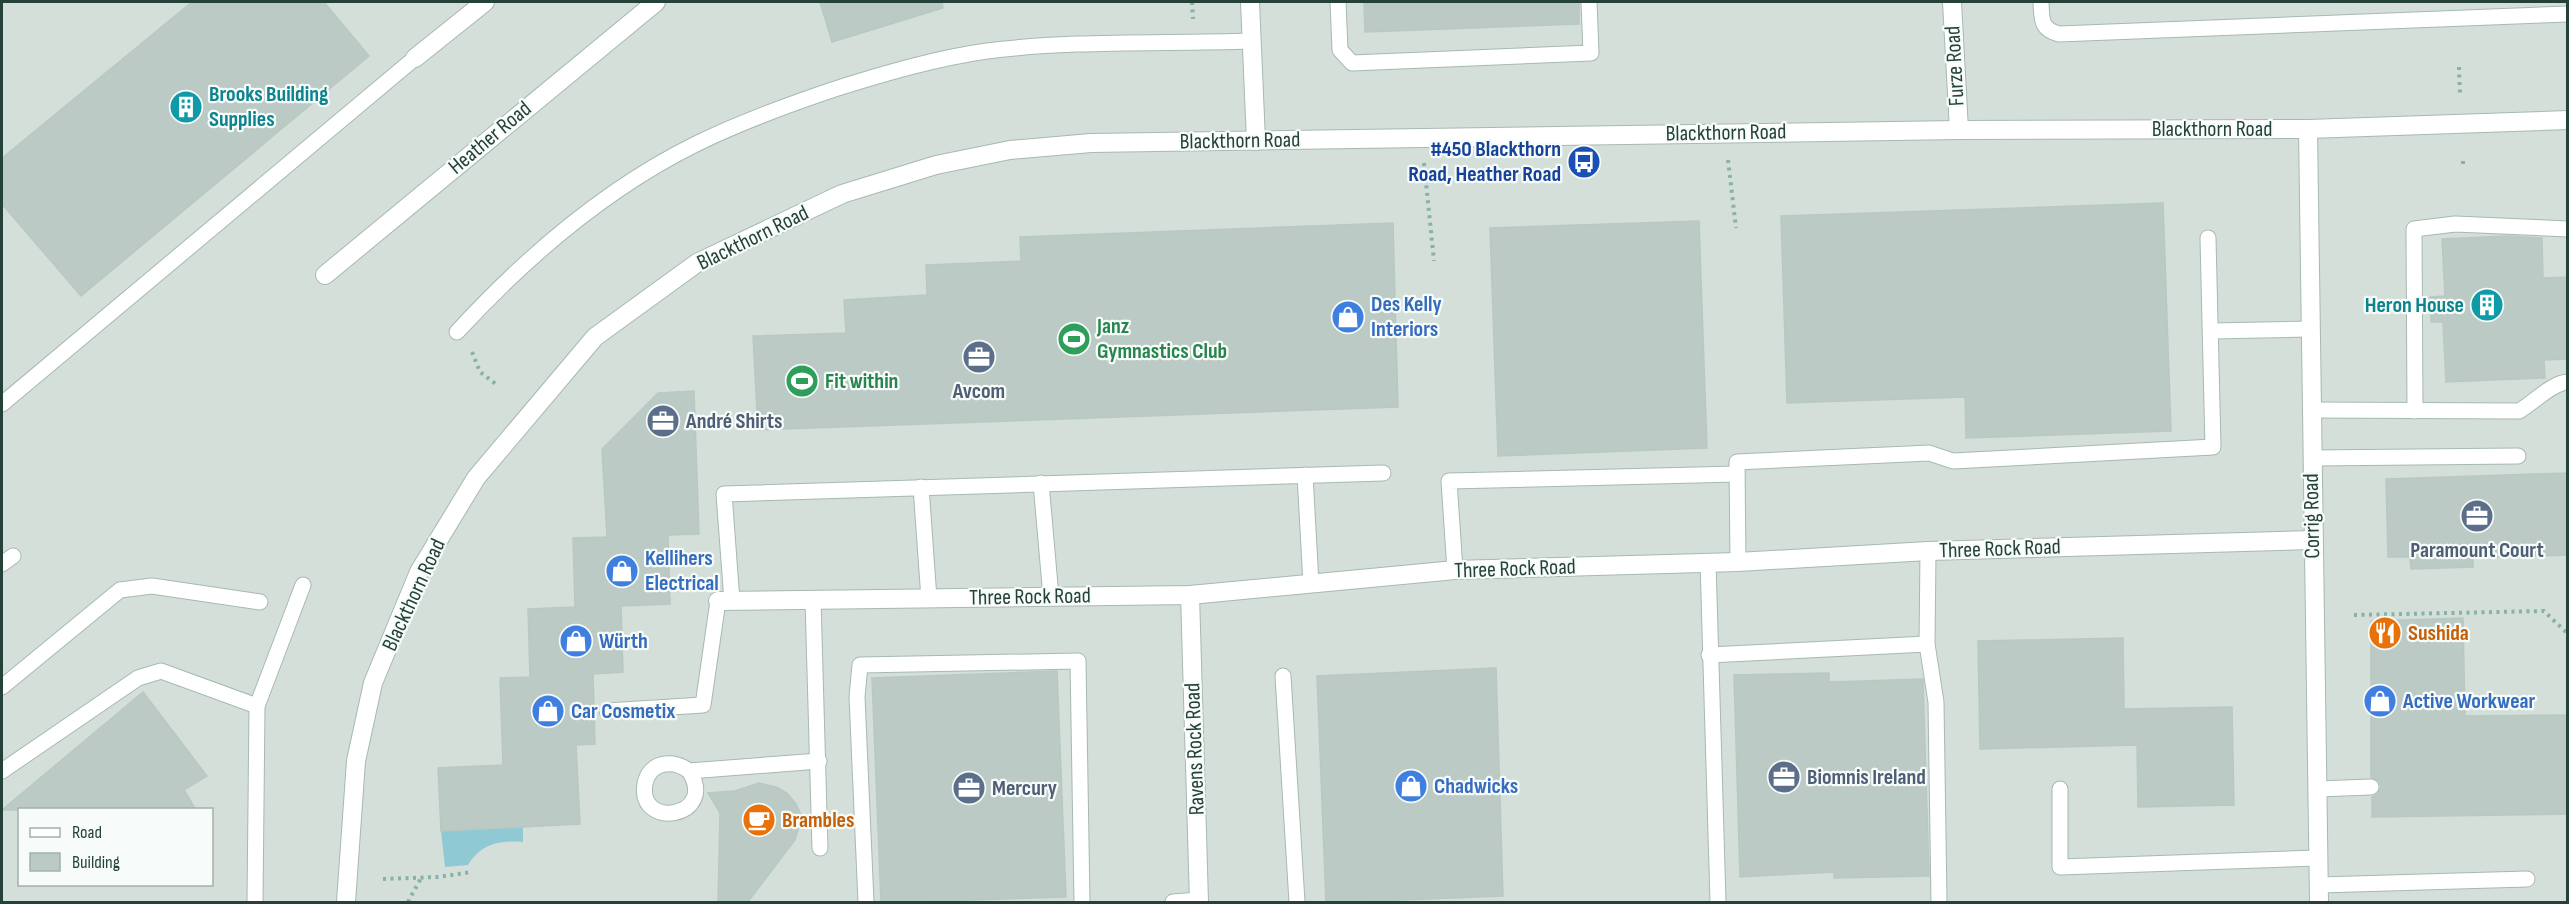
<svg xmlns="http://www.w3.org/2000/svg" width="2569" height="904" viewBox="0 0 2569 904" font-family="'Sofia Sans Condensed',sans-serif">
  <rect width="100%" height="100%" fill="#e6efeb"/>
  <!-- built -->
  <path fill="#d4dfda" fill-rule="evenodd" d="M2 2H2567V902H2ZM20 810H212V884H20Z"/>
  <!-- water -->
  <path fill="#8ec9d4" d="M523 826V842C499 840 481 844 468 865L445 867 441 831Z"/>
  <!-- building -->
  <g fill="#bbcac4" stroke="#b8c9c2" stroke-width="1.5">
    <path d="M192 2H324L369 56 81 296 2 204V158Z"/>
    <path d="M820 2H942L943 8 832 42Z"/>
    <path d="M1364 2H1579V24L1365 32Z"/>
    <path d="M2163 203 2171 431 1966 438 1965 397 1787 403 1781 216Z"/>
    <path d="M1699 221 1707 448 1498 456 1490 228Z"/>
    <path d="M1393 223 1398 407 758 430 753 336 846 333 844 300 927 295 926 265 1021 261 1020 237Z"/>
    <path d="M2507 236 2542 238 2543 278 2568 277V359L2544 360 2545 378 2446 382 2443 322H2431L2430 297 2445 296 2442 239Z"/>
    <path d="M694 391 699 534 668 535 670 604 621 606 623 672 593 674 595 744 576 745 580 824 441 831 438 768 503 765 500 678 530 677 528 609 575 607 573 538 607 537 602 449 658 393Z"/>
    <path d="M2568 473V555L2473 558V567L2411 569 2410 557H2388L2386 479Z"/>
    <path d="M2463 618 2465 716 2568 715V814L2372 817V797L2377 795 2381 787 2379 781 2371 777V621Z"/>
    <path d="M2123 638 2124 709 2232 707 2234 805 2138 807 2137 745 1980 749 1978 641Z"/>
    <path d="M1496 668 1503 896 1326 903 1317 676Z"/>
    <path d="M1057 671 1066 897 881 903 872 678Z"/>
    <path d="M1829 673V682L1923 679 1929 876 1834 878V872L1740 877 1734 675Z"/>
    <path d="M143 692 207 776 184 790 196 810H2Z"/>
    <path d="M759 783 776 787 787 793 796 804 802 817 795 840 747 903H718L720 813 708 793 735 791Z"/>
  </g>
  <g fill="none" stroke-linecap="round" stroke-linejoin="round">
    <!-- service casing -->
    <g stroke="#a8b8b2" stroke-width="17">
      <g id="service">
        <path d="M1338 2 1340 50 1352 63 1591 53 1589 2"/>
        <path d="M2041 2C2042 19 2040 29 2059 34L2568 14"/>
        <path d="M2212 331 2310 329"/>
        <path d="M457 332C526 257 606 188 698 143 743 121 790 104 838 88 886 73 937 58 987 51 1074 40 1163 44 1250 41"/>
        <path d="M2 404 415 58"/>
        <path d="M2311 410 2519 411C2533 403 2553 382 2568 382"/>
        <path d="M2415 411 2414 229 2455 224 2568 229"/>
        <path d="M2312 458 2518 456"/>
        <path d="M1305 475 1311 584"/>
        <path d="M1041 483 1051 597"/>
        <path d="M921 487 929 599"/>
        <path d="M1928 551 1927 644 1936 702 1939 902"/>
        <path d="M1708 562 1718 902"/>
        <path d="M1738 562 1737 462 1929 453 1953 461 2213 447 2208 238"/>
        <path d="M2 564 13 556"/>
        <path d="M1455 570 1449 481 1737 474"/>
        <path d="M813 600 820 848"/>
        <path d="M732 601 724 494 1383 473"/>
        <path d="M1709 655 1927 644"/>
        <path d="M1283 676 1297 902"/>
        <path d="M2 687 120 590 152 586 260 602"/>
        <path d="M607 711 703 705 718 601"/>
        <path d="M2 771 138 678 161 671 257 706"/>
        <path d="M689 771C719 817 637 831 645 784 649 761 674 759 689 771L819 761"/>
        <path d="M2060 789V867L2318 858"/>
        <path d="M2317 789 2371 787"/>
        <path d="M2319 885 2527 879"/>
        <path d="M255 902 257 706 303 585"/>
        <path d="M866 902 857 697 860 665 1078 661 1082 902"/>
        <path d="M1173 902 1199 900"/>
      </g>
    </g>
    <!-- minor casing -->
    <g stroke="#a8b8b2" stroke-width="20">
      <g id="minor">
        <path d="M1250 2 1256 141"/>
        <path d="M1952 2 1959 130"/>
        <path d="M415 58 485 2"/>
        <path d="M2308 129 2319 902"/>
        <path d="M325 275 656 2"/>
        <path d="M1190 595 1199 902"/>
        <path d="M718 601 1190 595 1455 570 1738 562 1928 551 2312 540"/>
      </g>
    </g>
    <!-- tertiary casing -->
    <g stroke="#a8b8b2" stroke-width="20">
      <path id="tertiary" d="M346 902 356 761 373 683 419 572 476 478 595 337 697 263 842 194 936 165 1010 150 1091 143 1959 130 2308 129 2568 120"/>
    </g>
    <!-- path -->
    <g stroke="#86b3a5" stroke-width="4" stroke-dasharray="3 4.5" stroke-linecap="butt">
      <path d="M1192 2 1193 19"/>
      <path d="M2459 67 2460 94"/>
      <path d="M1728 160 1736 228"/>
      <path d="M2463 161V165"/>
      <path d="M1424 163 1434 261"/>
      <path d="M472 352 480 372 497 385"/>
      <path d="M2354 615 2544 611 2568 634"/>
      <path d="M383 879 438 877 472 872"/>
      <path d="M408 902 421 878"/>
    </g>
    <!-- service -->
    <use href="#service" stroke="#fff" stroke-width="15"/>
    <!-- minor -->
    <use href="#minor" stroke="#fff" stroke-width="18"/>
    <!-- tertiary -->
    <use href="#tertiary" stroke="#fff" stroke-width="18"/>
  </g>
  <!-- icons -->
  <defs>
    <g id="building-disc" transform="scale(1.725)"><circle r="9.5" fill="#0f9aa8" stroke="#f7fbf9"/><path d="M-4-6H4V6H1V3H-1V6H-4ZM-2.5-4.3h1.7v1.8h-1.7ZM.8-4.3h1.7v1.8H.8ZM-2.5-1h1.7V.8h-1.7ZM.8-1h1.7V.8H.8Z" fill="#fff"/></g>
    <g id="bus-disc" transform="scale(1.725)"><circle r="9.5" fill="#1a4fb4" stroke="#f7fbf9"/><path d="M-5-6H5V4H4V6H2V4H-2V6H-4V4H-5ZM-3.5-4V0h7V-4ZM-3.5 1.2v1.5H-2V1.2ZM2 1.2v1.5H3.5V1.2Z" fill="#fff"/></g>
    <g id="shop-disc" transform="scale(1.725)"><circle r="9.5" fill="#3f7fe0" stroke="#f7fbf9"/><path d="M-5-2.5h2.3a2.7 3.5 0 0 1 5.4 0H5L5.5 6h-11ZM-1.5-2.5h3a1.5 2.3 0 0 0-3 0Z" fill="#fff"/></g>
    <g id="stadium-disc" transform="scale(1.725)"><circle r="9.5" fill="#2e9e5b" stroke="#f7fbf9"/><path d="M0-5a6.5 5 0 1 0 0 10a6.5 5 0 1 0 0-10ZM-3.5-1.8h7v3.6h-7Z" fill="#fff"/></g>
    <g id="office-disc" transform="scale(1.725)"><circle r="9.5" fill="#5c6f8a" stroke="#f7fbf9"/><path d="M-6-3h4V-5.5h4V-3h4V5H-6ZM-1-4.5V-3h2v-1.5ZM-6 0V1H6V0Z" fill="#fff"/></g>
    <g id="restaurant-disc" transform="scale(1.725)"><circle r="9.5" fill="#e8710a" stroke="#f7fbf9"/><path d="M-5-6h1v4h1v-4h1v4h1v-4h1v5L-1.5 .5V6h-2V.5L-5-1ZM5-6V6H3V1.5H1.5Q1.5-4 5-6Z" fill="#fff"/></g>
    <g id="cafe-disc" transform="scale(1.725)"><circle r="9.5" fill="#e8710a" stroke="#f7fbf9"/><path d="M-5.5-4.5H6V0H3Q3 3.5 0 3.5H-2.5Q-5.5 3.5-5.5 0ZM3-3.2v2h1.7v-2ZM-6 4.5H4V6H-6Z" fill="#fff"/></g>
  </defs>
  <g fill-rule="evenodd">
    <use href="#building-disc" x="186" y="107"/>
    <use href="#bus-disc" x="1584" y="162"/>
    <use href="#building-disc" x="2487" y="305"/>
    <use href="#shop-disc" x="1348" y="317"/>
    <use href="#stadium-disc" x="1074" y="339"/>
    <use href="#office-disc" x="979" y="357"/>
    <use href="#stadium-disc" x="802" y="381"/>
    <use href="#office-disc" x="663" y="421"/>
    <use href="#office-disc" x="2477" y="516"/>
    <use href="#shop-disc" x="622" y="571"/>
    <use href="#restaurant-disc" x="2385" y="633"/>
    <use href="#shop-disc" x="576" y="641"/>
    <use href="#shop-disc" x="2380" y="701"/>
    <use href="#shop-disc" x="548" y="711"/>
    <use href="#office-disc" x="1784" y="777"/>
    <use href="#shop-disc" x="1411" y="786"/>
    <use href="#office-disc" x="969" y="788"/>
    <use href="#cafe-disc" x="759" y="820"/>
  </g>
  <g text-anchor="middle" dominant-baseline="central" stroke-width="4.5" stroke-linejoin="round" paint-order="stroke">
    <!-- street labels -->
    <g font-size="22" fill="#24423a" stroke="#f7fbf9">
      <text transform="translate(1955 66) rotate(-93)">Furze Road</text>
      <text x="2212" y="129">Blackthorn Road</text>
      <text transform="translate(1726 133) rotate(-1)">Blackthorn Road</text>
      <text transform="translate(490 138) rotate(-40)">Heather Road</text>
      <text transform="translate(1240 141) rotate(-1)">Blackthorn Road</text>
      <text transform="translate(753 238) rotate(-26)">Blackthorn Road</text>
      <text transform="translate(2312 516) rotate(-91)">Corrig Road</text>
      <text transform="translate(2000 549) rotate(-2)">Three Rock Road</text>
      <text transform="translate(1515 569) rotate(-2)">Three Rock Road</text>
      <text transform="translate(414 595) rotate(-65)">Blackthorn Road</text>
      <text transform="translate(1030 597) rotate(-1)">Three Rock Road</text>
      <text transform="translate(1195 749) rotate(-92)">Ravens Rock Road</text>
    </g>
    <!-- culture labels -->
    <g font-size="22" font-weight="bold" fill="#0d838f" stroke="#f7fbf9" text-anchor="start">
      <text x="209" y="94">Brooks Building<tspan x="209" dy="25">Supplies</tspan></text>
      <text x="2464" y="305" text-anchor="end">Heron House</text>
    </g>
    <!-- transit labels -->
    <g font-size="22" font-weight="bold" fill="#164399" stroke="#f7fbf9" text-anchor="end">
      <text x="1561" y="149">#450 Blackthorn<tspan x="1561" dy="25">Road, Heather Road</tspan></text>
    </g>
    <!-- shop labels -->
    <g font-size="22" font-weight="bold" fill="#366cbe" stroke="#f7fbf9" text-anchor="start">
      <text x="1371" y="304">Des Kelly<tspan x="1371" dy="25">Interiors</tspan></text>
      <text x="645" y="558">Kellihers<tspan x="645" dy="25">Electrical</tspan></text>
      <text x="599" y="641">Würth</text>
      <text x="2403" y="701">Active Workwear</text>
      <text x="571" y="711">Car Cosmetix</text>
      <text x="1434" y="786">Chadwicks</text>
    </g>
    <!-- leisure labels -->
    <g font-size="22" font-weight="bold" fill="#27864d" stroke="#f7fbf9" text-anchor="start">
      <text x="1097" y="326">Janz<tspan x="1097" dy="25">Gymnastics Club</tspan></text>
      <text x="825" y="381">Fit within</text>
    </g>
    <!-- service labels -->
    <g font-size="22" font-weight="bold" fill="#4e5e75" stroke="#f7fbf9" text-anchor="start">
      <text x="979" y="391" text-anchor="middle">Avcom</text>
      <text x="686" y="421">André Shirts</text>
      <text x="2477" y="550" text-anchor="middle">Paramount Court</text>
      <text x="1807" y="777">Biomnis Ireland</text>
      <text x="992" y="788">Mercury</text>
    </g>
    <!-- food labels -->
    <g font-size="22" font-weight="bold" fill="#c56008" stroke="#f7fbf9" text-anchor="start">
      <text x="2408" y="633">Sushida</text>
      <text x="782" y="820">Brambles</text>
    </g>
  </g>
  <!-- border -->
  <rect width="2569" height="904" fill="none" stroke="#24423a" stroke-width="6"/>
  <!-- legend -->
  <rect x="18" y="808" width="195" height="78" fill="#f7fbf9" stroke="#a3b1ad" stroke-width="1.5"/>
  <rect x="30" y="828" width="30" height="9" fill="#ffffff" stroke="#a3b1ad" stroke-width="1.5"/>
  <text x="72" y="838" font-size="18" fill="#24423a">Road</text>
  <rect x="30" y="853" width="30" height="18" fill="#bbcac4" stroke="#a3b1ad" stroke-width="1.5"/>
  <text x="72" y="868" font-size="18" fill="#24423a">Building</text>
</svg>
